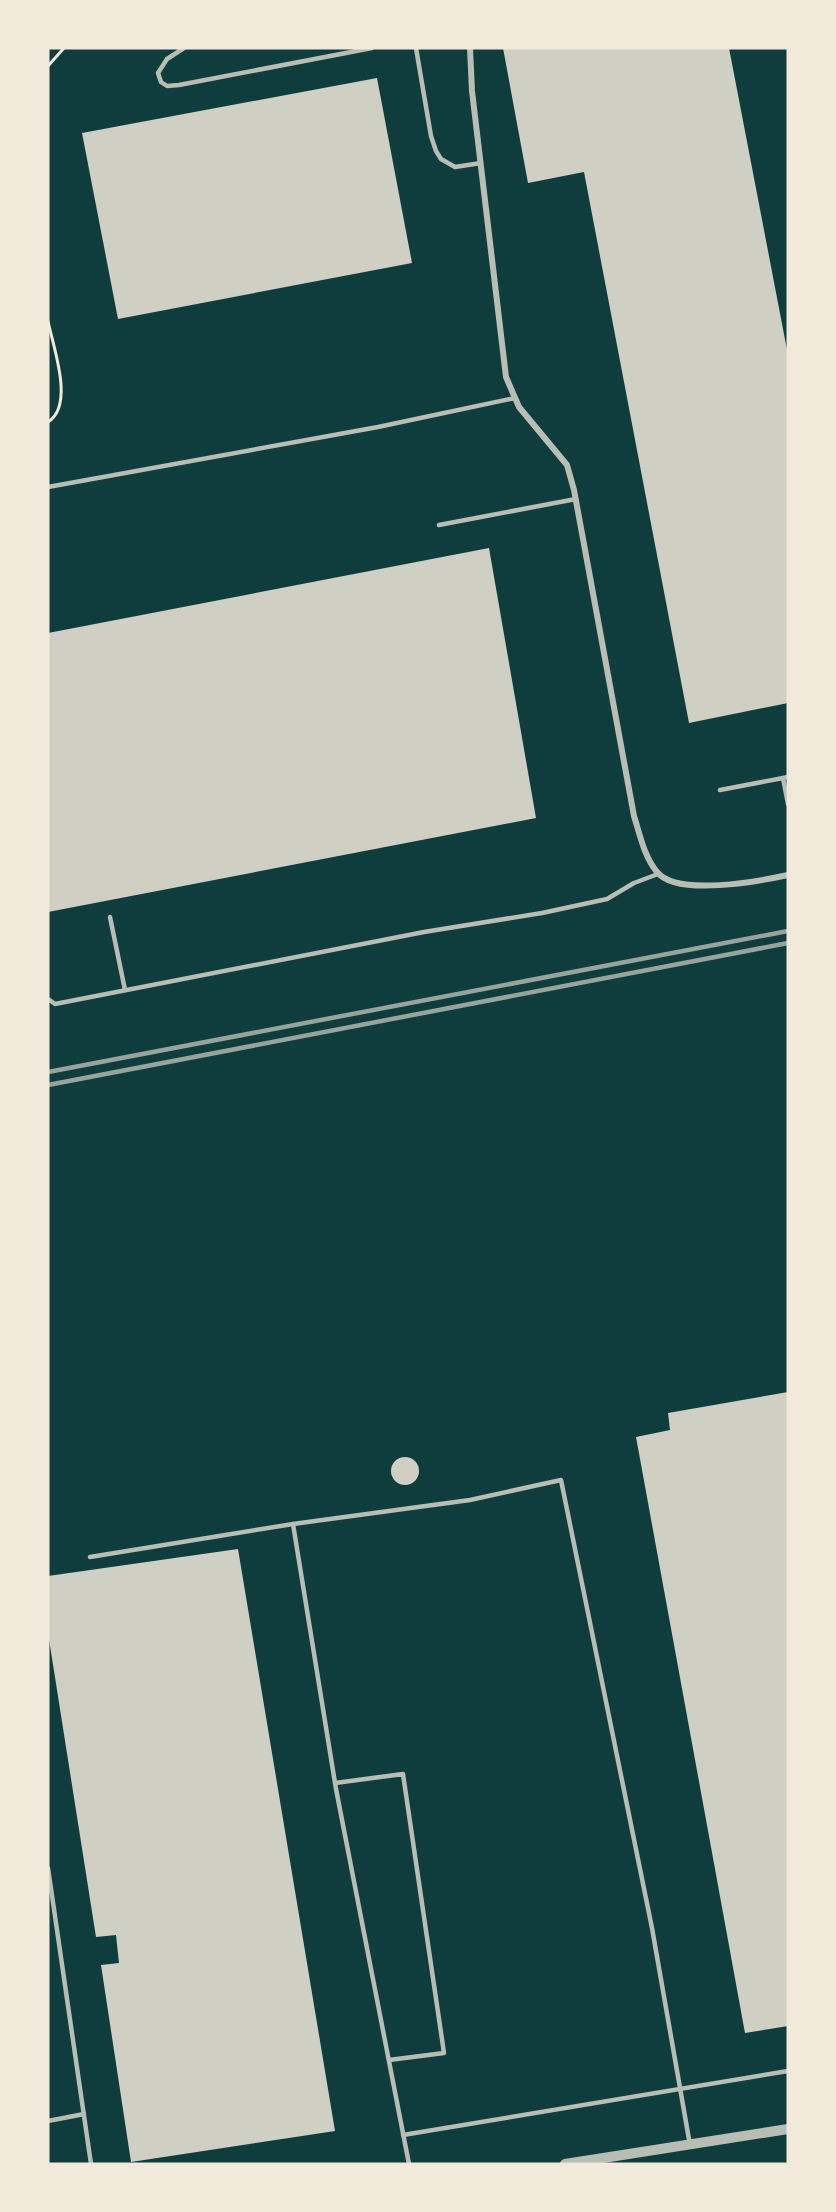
<svg xmlns="http://www.w3.org/2000/svg" width="836" height="2212" viewBox="0 0 836 2212" font-family="Literata,serif">
  <rect width="100%" height="100%" fill="#0f3d3e"/>
  <!-- building -->
  <g fill="#cfcfc3">
    <path d="M503 48H729L788 355V703L689 723 584 172 528 183Z"/>
    <path d="M377 78 412 263 118 319 82 133Z"/>
    <path d="M489 548 536 818 48 912V633Z"/>
    <path d="M788 1392V2026L745 2033 636 1437 670 1430 668 1413Z"/>
    <circle cx="405" cy="1471" r="14"/>
    <path d="M238 1549 335 2131 131 2162 101 1965 119 1963 116 1935 96 1937 48 1633V1576Z"/>
  </g>
  <g fill="none" stroke-linecap="round" stroke-linejoin="round">
    <!-- path -->
    <g stroke="#f1e9da" stroke-width="3">
      <path d="M48 66 64 48"/>
      <path d="M48 321C53 347 75 405 48 422"/>
    </g>
    <!-- service -->
    <g stroke="#b8beb3" stroke-width="4.5">
      <path d="M184 48 167 59 158 73 161 82 167 86 179 85 372 48"/>
      <path d="M416 48 431 136 436 151 441 159 455 167 481 163"/>
      <path d="M48 487 378 427 515 398"/>
      <path d="M439 525 576 499"/>
      <path d="M788 777 783 778 788 804"/>
      <path d="M720 790 783 778"/>
      <path d="M110 917 125 990"/>
      <path d="M48 999 55 1004 424 932 542 913 607 899 634 883 658 874"/>
      <path d="M90 1557 293 1524"/>
      <path d="M335 1783 403 1774 444 2053 389 2060"/>
      <path d="M48 1868 91 2164"/>
      <path d="M48 2121 84 2114"/>
      <path d="M403 2135 788 2071"/>
      <path d="M409 2164 336 1789 293 1524 470 1500 561 1480 652 1928 690 2145"/>
    </g>
    <!-- minor -->
    <path stroke="#b8beb3" stroke-width="6" d="M470 48 472 91 506 377 519 407 567 465 574 490 634 816C640 835 644 856 657 872 677 897 760 881 788 875"/>
    <!-- tertiary -->
    <path stroke="#b8beb3" stroke-width="10" d="M565 2164 788 2129"/>
    <!-- rail -->
    <g stroke="#97a49c" stroke-width="4.5">
      <path d="M48 1072 788 931"/>
      <path d="M48 1085 788 943"/>
    </g>
  </g>
  <!-- border -->
  <rect width="836" height="2212" fill="none" stroke="#f1e9da" stroke-width="99"/>
</svg>
